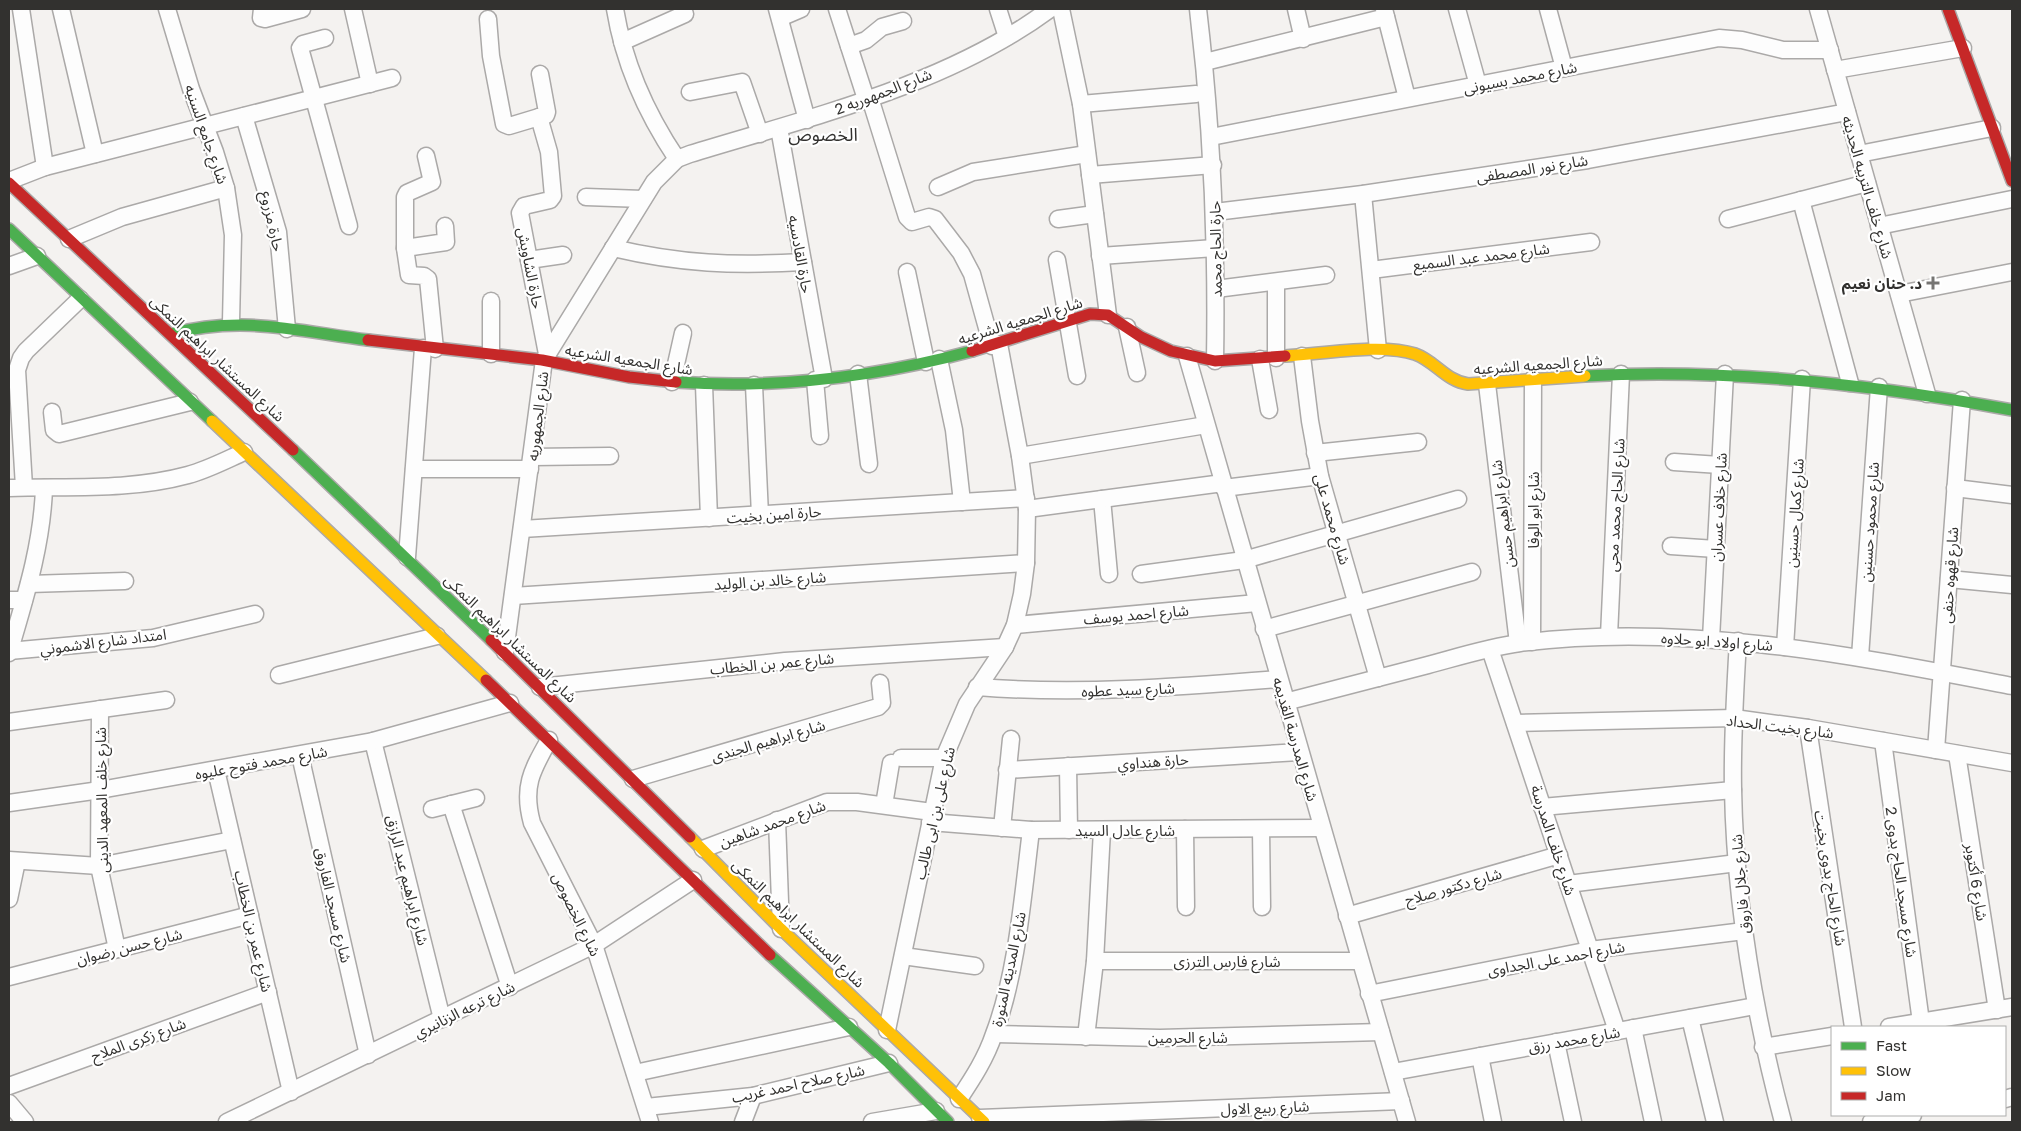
<svg xmlns="http://www.w3.org/2000/svg" width="2021" height="1131" viewBox="0 0 2021 1131" font-family="'Golos Text','Noto Sans Arabic',sans-serif">
  <rect width="100%" height="100%" fill="#f4f2f0"/>
  <g fill="none" stroke-linecap="round" stroke-linejoin="round">
    <!-- street casing -->
    <g stroke="#aba9a8" stroke-width="19">
      <g id="street">
        <path d="M21 9 45 167"/>
        <path d="M61 9 95 154"/>
        <path d="M167 9 191 89 215 152 226 188 233 235 231 322"/>
        <path d="M262 9 261 18 265 19 302 9"/>
        <path d="M353 9 370 84"/>
        <path d="M615 9C624 64 646 113 677 159"/>
        <path d="M777 9 807 120"/>
        <path d="M837 9 866 99"/>
        <path d="M998 9 1007 37"/>
        <path d="M1061 9 1081 104 1108 315"/>
        <path d="M1198 9C1212 126 1217 243 1215 361"/>
        <path d="M1296 9 1303 39"/>
        <path d="M1384 9 1407 98"/>
        <path d="M1457 9 1478 85"/>
        <path d="M1548 9 1564 68"/>
        <path d="M1818 9 1927 394"/>
        <path d="M780 18 801 9"/>
        <path d="M488 19 491 56 504 124 509 126 539 117"/>
        <path d="M325 38 303 44 300 48 349 226"/>
        <path d="M622 42 685 14"/>
        <path d="M849 46 866 40 882 27 903 21"/>
        <path d="M1205 62 1386 17"/>
        <path d="M1835 70 1963 48"/>
        <path d="M540 74 547 112 546 115 539 117 549 152 553 196 550 200 524 206 520 213 547 354"/>
        <path d="M690 92 742 82 760 134"/>
        <path d="M870 98 907 217 912 222 929 217 935 219 961 253 972 274 992 346"/>
        <path d="M1081 104 1196 94"/>
        <path d="M244 116 278 232 287 329"/>
        <path d="M779 128 824 379"/>
        <path d="M1211 137 1719 38 1742 40 1783 50H1830"/>
        <path d="M1859 154 1992 128"/>
        <path d="M426 156 432 182 407 193 405 197V248L409 275 424 276 428 279 435 349"/>
        <path d="M1090 175 1213 165"/>
        <path d="M9 181 45 167 392 78"/>
        <path d="M938 187 973 172 1087 154"/>
        <path d="M1363 194 1378 350"/>
        <path d="M586 197 643 199"/>
        <path d="M1801 200 1850 383"/>
        <path d="M1215 212 1363 194 1588 160 1847 112"/>
        <path d="M1058 219 1095 214"/>
        <path d="M1728 219 1867 183"/>
        <path d="M1879 226 2012 199"/>
        <path d="M69 239 122 217 226 188"/>
        <path d="M405 248 446 242 445 226"/>
        <path d="M613 248C681 264 734 266 803 262"/>
        <path d="M1100 256 1215 248"/>
        <path d="M529 260 563 255"/>
        <path d="M1057 260 1077 376"/>
        <path d="M9 266 37 256"/>
        <path d="M1371 270 1591 242"/>
        <path d="M907 272 926 362"/>
        <path d="M1276 282V358"/>
        <path d="M1216 289 1326 275"/>
        <path d="M1899 294 2012 272"/>
        <path d="M491 301V354"/>
        <path d="M1127 327 1137 373"/>
        <path d="M1187 356 1407 1122"/>
        <path d="M1302 356 1310 421 1320 476 1378 678"/>
        <path d="M939 359 954 430 962 502"/>
        <path d="M1260 359 1269 410"/>
        <path d="M858 374 869 464"/>
        <path d="M815 380 820 436"/>
        <path d="M672 382 683 333"/>
        <path d="M1487 384 1518 643"/>
        <path d="M704 385 709 518"/>
        <path d="M754 385 760 515"/>
        <path d="M52 412 54 430 59 434 190 402"/>
        <path d="M1315 453 1418 442"/>
        <path d="M1020 456 1206 425"/>
        <path d="M532 457 610 456"/>
        <path d="M1674 462 1720 465"/>
        <path d="M414 469H530"/>
        <path d="M24 487 17 370 21 358 26 351 80 299"/>
        <path d="M9 488C69 486 129 491 188 475 207 470 226 460 244 452"/>
        <path d="M1224 488 1320 476"/>
        <path d="M1955 488 2012 495"/>
        <path d="M1102 499 1109 574"/>
        <path d="M1027 509 1223 483"/>
        <path d="M522 529 1026 498"/>
        <path d="M1671 546 1716 549"/>
        <path d="M407 557 423 348"/>
        <path d="M1141 574 1244 560 1458 499"/>
        <path d="M1949 579 2012 585"/>
        <path d="M29 584 125 581"/>
        <path d="M513 596 1026 563"/>
        <path d="M9 600H24"/>
        <path d="M1015 625 1257 603"/>
        <path d="M1264 629 1472 572"/>
        <path d="M1609 636 1621 374"/>
        <path d="M1711 639 1725 374"/>
        <path d="M1738 641C1735 691 1732 740 1733 789 1735 902 1754 1013 1783 1122"/>
        <path d="M1532 642 1533 379"/>
        <path d="M1785 647 1802 379"/>
        <path d="M1490 649 1617 1031"/>
        <path d="M9 651 153 638 255 614"/>
        <path d="M505 652 544 360 654 182 677 159 690 154C811 117 947 85 1050 9"/>
        <path d="M9 653C25 598 42 546 44 488"/>
        <path d="M1860 657 1879 387"/>
        <path d="M279 675 437 636"/>
        <path d="M540 687 785 661 1005 647"/>
        <path d="M977 687C1079 695 1178 687 1279 679"/>
        <path d="M1285 702C1333 690 1381 677 1428 665 1458 657 1489 647 1520 643 1686 622 1850 655 2012 686"/>
        <path d="M100 709 99 866 117 949"/>
        <path d="M9 722 166 700"/>
        <path d="M1515 723 1734 718 1808 728 2012 763"/>
        <path d="M1808 728 1853 1027"/>
        <path d="M549 740C532 770 522 787 532 823L594 945 650 1122"/>
        <path d="M373 741 442 1019"/>
        <path d="M1883 741 1921 1022"/>
        <path d="M1936 750 1962 400"/>
        <path d="M1957 754 1997 1010"/>
        <path d="M300 755 368 1055"/>
        <path d="M901 758H944"/>
        <path d="M1068 766 1069 830"/>
        <path d="M216 770 291 1092"/>
        <path d="M1007 770 1299 752"/>
        <path d="M633 779 878 707 882 703 880 683"/>
        <path d="M9 803 100 790 373 741 510 703"/>
        <path d="M451 804 510 987"/>
        <path d="M884 805 891 763"/>
        <path d="M1542 807 1733 790"/>
        <path d="M432 809 476 798"/>
        <path d="M777 820 781 929"/>
        <path d="M930 822 1031 830 1321 828"/>
        <path d="M1002 828 1011 739"/>
        <path d="M1185 829 1186 907"/>
        <path d="M1261 829 1262 907"/>
        <path d="M703 849 827 802H857L932 812"/>
        <path d="M9 860 99 866 232 840"/>
        <path d="M1568 884 1737 863"/>
        <path d="M9 899 17 861"/>
        <path d="M1347 916 1559 855"/>
        <path d="M903 956 975 966"/>
        <path d="M1095 961H1360"/>
        <path d="M9 977 250 915"/>
        <path d="M1369 994 1590 950 1744 931"/>
        <path d="M1690 1018 1715 1122"/>
        <path d="M1889 1027 2012 1007"/>
        <path d="M1633 1028 1653 1122"/>
        <path d="M887 1030 944 758 967 704 1005 647 1015 625 1022 594 1026 563 1027 509 1020 456 999 344"/>
        <path d="M995 1034 1160 1038 1381 1032"/>
        <path d="M1086 1037 1095 961 1102 830"/>
        <path d="M1556 1042 1573 1122"/>
        <path d="M1763 1047 1832 1036"/>
        <path d="M1480 1056 1493 1122"/>
        <path d="M1393 1072 1755 1006"/>
        <path d="M635 1073 849 1027"/>
        <path d="M9 1086 268 992"/>
        <path d="M959 1099C973 1078 986 1058 994 1034 1017 974 1023 894 1031 830"/>
        <path d="M2005 1099 2012 1097"/>
        <path d="M9 1103 25 1122"/>
        <path d="M646 1107 753 1096 889 1063"/>
        <path d="M980 1118 1401 1101"/>
        <path d="M227 1122 594 945 693 880"/>
        <path d="M743 1122 753 1096"/>
        <path d="M872 1122 936 1111"/>
        <path d="M1871 1122 1913 1115"/>
      </g>
    </g>
    <!-- fast casing -->
    <g stroke="#aba9a8" stroke-width="14">
      <g id="fast">
        <path d="M9 229 212 421"/>
        <path d="M171 334C242 315 297 331 368 340"/>
        <path d="M1585 376C1728 368 1872 384 2012 410"/>
        <path d="M676 382C775 389 876 377 972 351"/>
        <path d="M293 450 491 640"/>
        <path d="M770 955 889 1063 948 1122"/>
      </g>
    </g>
    <!-- slow casing -->
    <g stroke="#aba9a8" stroke-width="14">
      <g id="slow">
        <path d="M1285 356C1321 354 1382 343 1415 354 1435 361 1446 381 1468 384L1585 376"/>
        <path d="M212 421 486 680"/>
        <path d="M690 837 781 929 984 1122"/>
      </g>
    </g>
    <!-- jam casing -->
    <g stroke="#aba9a8" stroke-width="14">
      <g id="jam">
        <path d="M1948 9 2012 181"/>
        <path d="M9 183 293 450"/>
        <path d="M368 340 542 360 629 377 676 382"/>
        <path d="M972 351 1090 314 1108 315 1141 337 1171 351 1215 361 1285 356"/>
        <path d="M491 640 690 837"/>
        <path d="M486 680 770 955"/>
      </g>
    </g>
    <!-- street -->
    <use href="#street" stroke="#fdfdfd" stroke-width="16"/>
    <!-- fast -->
    <use href="#fast" stroke="#4caf50" stroke-width="11"/>
    <!-- slow -->
    <use href="#slow" stroke="#ffc107" stroke-width="11"/>
    <!-- jam -->
    <use href="#jam" stroke="#c62828" stroke-width="11"/>
  </g>
  <!-- markers -->
  <path fill="#767573" stroke="#fff" stroke-width="2" d="M1930.5 275.5h5v5h5v5h-5v5h-5v-5h-5v-5h5z"/>
  <g text-anchor="middle" dominant-baseline="central" stroke-width="4.5" stroke-linejoin="round" paint-order="stroke">
    <!-- street labels -->
    <g font-size="15" fill="#32312f" stroke="#fff">
      <text transform="translate(1520 77) rotate(-11)">شارع محمد بسيونى</text>
      <text transform="translate(883 91) rotate(-21)">شارع الجمهوريه 2</text>
      <text transform="translate(207 134) rotate(71)">شارع جامع السنيه</text>
      <text transform="translate(1532 168) rotate(-9)">شارع نور المصطفى</text>
      <text transform="translate(1868 187) rotate(74)">شارع خلف التربيه الحديثه</text>
      <text transform="translate(273 221) rotate(78)">حارة مزروع</text>
      <text transform="translate(1215 249) rotate(-91)">حارة الحاج محمد</text>
      <text transform="translate(801 254) rotate(80)">حارة القادسيه</text>
      <text transform="translate(1481 256) rotate(-7)">شارع محمد عبد السميع</text>
      <text transform="translate(531 268) rotate(79)">حارة الشاويش</text>
      <text transform="translate(1020 320) rotate(-17)">شارع الجمعيه الشرعيه</text>
      <text transform="translate(218 358) rotate(43)">شارع المستشار ابراهيم النمكى</text>
      <text transform="translate(629 359) rotate(9)">شارع الجمعيه الشرعيه</text>
      <text transform="translate(1538 364) rotate(-4)">شارع الجمعيه الشرعيه</text>
      <text transform="translate(537 416) rotate(-83)">شارع الجمهوريه</text>
      <text transform="translate(1615 505) rotate(-87)">شارع الحاج محمد محى</text>
      <text transform="translate(1718 507) rotate(-87)">شارع خلاف عسران</text>
      <text transform="translate(1533 510) rotate(-90)">شارع ابو الوفا</text>
      <text transform="translate(1794 513) rotate(-86)">شارع كمال حسنين</text>
      <text transform="translate(774 514) rotate(-4)">حارة امين بخيت</text>
      <text transform="translate(1502 514) rotate(-97)">شارع ابراهيم حسن</text>
      <text transform="translate(1333 519) rotate(74)">شارع محمد على</text>
      <text transform="translate(1869 522) rotate(-86)">شارع محمود حسنين</text>
      <text transform="translate(1949 575) rotate(-86)">شارع قهوه حنفى</text>
      <text transform="translate(770 580) rotate(-4)">شارع خالد بن الوليد</text>
      <text transform="translate(1136 614) rotate(-5)">شارع احمد يوسف</text>
      <text transform="translate(511 638) rotate(44)">شارع المستشار ابراهيم النمكى</text>
      <text transform="translate(103 641) rotate(-7)">امتداد شارع الاشموني</text>
      <text transform="translate(1717 641) rotate(4)">شارع اولاد ابو حلاوه</text>
      <text transform="translate(772 663) rotate(-5)">شارع عمر بن الخطاب</text>
      <text transform="translate(1128 689) rotate(-2)">شارع سيد عطوه</text>
      <text transform="translate(1780 726) rotate(7)">شارع بخيت الحداد</text>
      <text transform="translate(1296 739) rotate(74)">شارع المدرسة القديمه</text>
      <text transform="translate(768 740) rotate(-16)">شارع ابراهيم الجندى</text>
      <text transform="translate(1153 761) rotate(-4)">حارة هنداوي</text>
      <text transform="translate(261 762) rotate(-10)">شارع محمد فتوح عليوه</text>
      <text transform="translate(101 800) rotate(-91)">شارع خلف المعهد الدينى</text>
      <text transform="translate(934 813) rotate(-77)">شارع على بن ابى طالب</text>
      <text transform="translate(772 823) rotate(-20)">شارع محمد شاهين</text>
      <text x="1125" y="830">شارع عادل السيد</text>
      <text transform="translate(1554 840) rotate(72)">شارع خلف المدرسة</text>
      <text transform="translate(1831 878) rotate(81)">شارع الحاج بدوى بخيت</text>
      <text transform="translate(408 880) rotate(76)">شارع ابراهيم عبد الرازق</text>
      <text transform="translate(1902 882) rotate(82)">شارع مسجد الحاج بدوى 2</text>
      <text transform="translate(1977 882) rotate(81)">شارع 6 أكتوبر</text>
      <text transform="translate(1740 884) rotate(-95)">شارع جلال فاروق</text>
      <text transform="translate(1453 886) rotate(-16)">شارع دكتور صلاح</text>
      <text transform="translate(334 905) rotate(77)">شارع مسجد الفاروق</text>
      <text transform="translate(577 914) rotate(64)">شارع الخصوص</text>
      <text transform="translate(799 923) rotate(44)">شارع المستشار ابراهيم النمكى</text>
      <text transform="translate(254 931) rotate(77)">شارع عمر بن الخطاب</text>
      <text transform="translate(129 946) rotate(-14)">شارع حسن رضوان</text>
      <text transform="translate(1556 958) rotate(-10)">شارع احمد على الجداوى</text>
      <text x="1227" y="961">شارع فارس الترزى</text>
      <text transform="translate(1008 969) rotate(-78)">شارع المدينه المنورة</text>
      <text transform="translate(464 1009) rotate(-26)">شارع ترعه الزنانيري</text>
      <text x="1188" y="1037">شارع الحرمين</text>
      <text transform="translate(138 1039) rotate(-20)">شارع زكرى الملاح</text>
      <text transform="translate(1574 1039) rotate(-10)">شارع محمد رزق</text>
      <text transform="translate(798 1083) rotate(-12)">شارع صلاح احمد غريب</text>
      <text transform="translate(1265 1107) rotate(-2)">شارع ربيع الاول</text>
    </g>
    <!-- poi labels -->
    <g font-size="15" font-weight="bold" fill="#32312f" stroke="#fff" text-anchor="end">
      <text x="1922" y="283">د. حنان نعيم</text>
    </g>
    <!-- quarter labels -->
    <g font-size="18" fill="#32312f" stroke="#fff">
      <text x="823" y="134">الخصوص</text>
    </g>
  </g>
  <!-- border -->
  <rect width="2021" height="1131" fill="none" stroke="#32312f" stroke-width="20"/>
  <!-- legend -->
  <rect x="1831" y="1026" width="175" height="90" fill="#ffffff" stroke="#adadac"/>
  <rect x="1841" y="1042" width="25" height="8" fill="#4caf50" stroke="#adadac"/>
  <text x="1876" y="1051" font-size="15" fill="#32312f">Fast</text>
  <rect x="1841" y="1067" width="25" height="8" fill="#ffc107" stroke="#adadac"/>
  <text x="1876" y="1076" font-size="15" fill="#32312f">Slow</text>
  <rect x="1841" y="1092" width="25" height="8" fill="#c62828" stroke="#adadac"/>
  <text x="1876" y="1101" font-size="15" fill="#32312f">Jam</text>
</svg>
